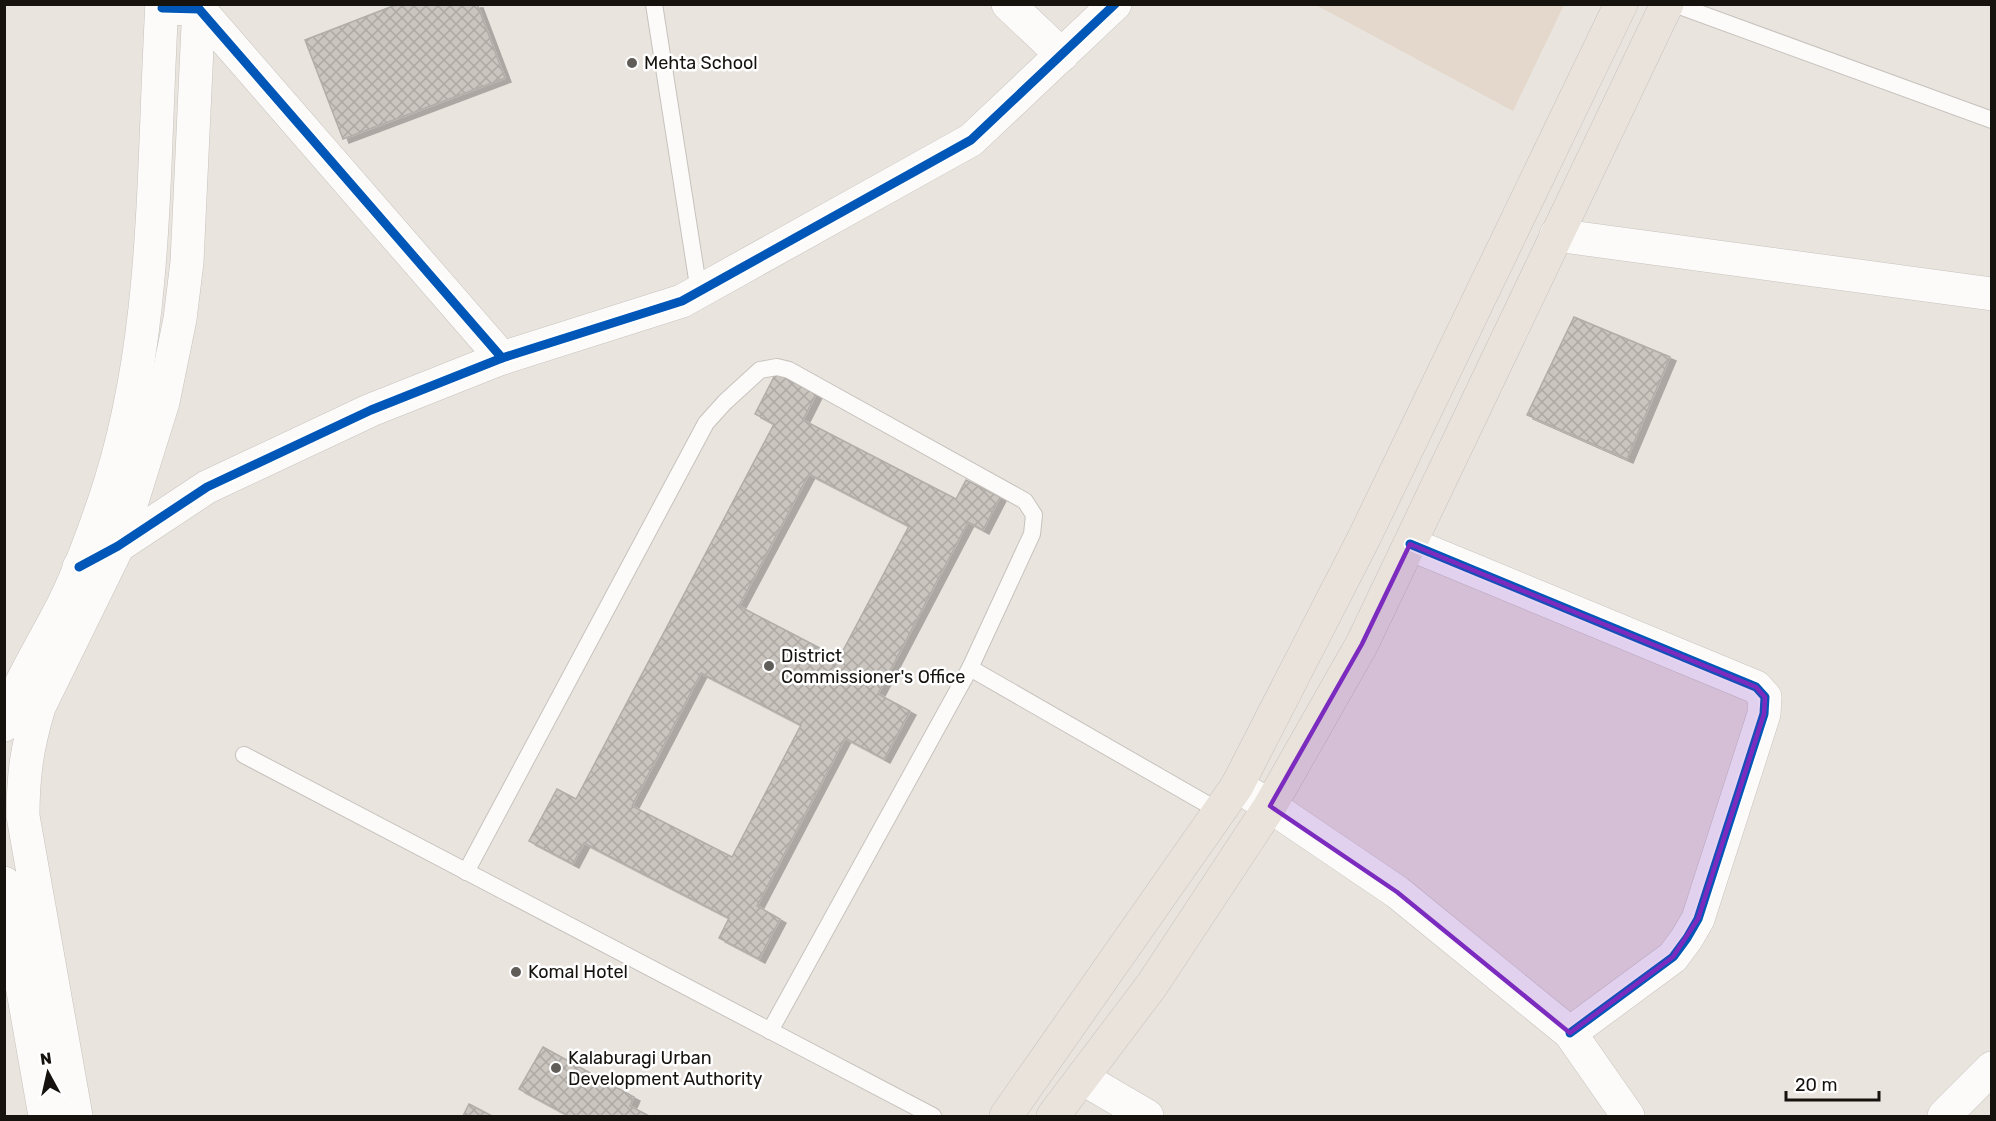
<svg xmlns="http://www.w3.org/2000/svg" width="1996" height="1121" viewBox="0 0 1996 1121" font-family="Rubik,sans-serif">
  <defs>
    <pattern id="building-cross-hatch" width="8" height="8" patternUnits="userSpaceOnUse" patternTransform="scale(1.5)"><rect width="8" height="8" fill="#cac5bf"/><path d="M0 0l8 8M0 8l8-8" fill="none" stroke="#ada8a3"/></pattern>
    <filter id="shadow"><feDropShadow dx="6" dy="4" stdDeviation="0" flood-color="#0004"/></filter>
  </defs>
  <rect width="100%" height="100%" fill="#eae4de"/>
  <!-- built -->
  <path fill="#e3d8cb" d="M1316 5H1564L1513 111Z"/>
  <!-- building -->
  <g fill="url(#building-cross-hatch)" stroke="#b1ada8" stroke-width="1.5" fill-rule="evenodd" filter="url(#shadow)">
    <path d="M398 4H477L505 78 343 139 305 40Z"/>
    <path d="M1574 317 1670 357 1627 459 1527 415Z"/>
    <path d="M776 373 816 394 803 420 956 499 966 480 1000 497 983 530 968 522 878 694 910 711 884 759 845 738 757 906 780 919 759 959 719 938 729 918 584 843 573 864 529 841 557 789 576 799 774 424 755 414ZM809 474 909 526 839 658 739 606ZM701 673 801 725 732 857 632 806Z"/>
    <path d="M543 1047 634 1097 630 1106 649 1116H569L519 1089Z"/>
    <path d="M469 1104 492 1116H463Z"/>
  </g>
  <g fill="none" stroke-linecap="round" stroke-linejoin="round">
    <!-- lane casing -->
    <g stroke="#c7c2bd" stroke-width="18">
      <g id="lane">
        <path d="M654 4 699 292"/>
        <path d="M1674 4 1992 120"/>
        <path d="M970 668 1219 811"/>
        <path d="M244 755 933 1116"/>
        <path d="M466 872 706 423 725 402 760 370 777 367 789 370 1025 501 1034 515 1032 534 970 668 770 1031"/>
      </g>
    </g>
    <!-- street casing -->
    <g stroke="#c7c2bd" stroke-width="34">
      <g id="street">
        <path d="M1008 4 1062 55"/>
        <path d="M162 8 199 9 502 358"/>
        <path d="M1556 235 1992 294"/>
        <path d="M1410 544 1756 687 1765 697 1764 714 1698 919 1687 938 1673 957 1570 1033"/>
        <path d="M1237 786 1270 806 1397 892 1570 1033 1628 1116"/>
        <path d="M1082 1078 1147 1116"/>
        <path d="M1944 1116 1992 1068"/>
      </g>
    </g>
    <!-- secondary casing -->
    <g stroke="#c7c2bd" stroke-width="34">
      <g id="secondary">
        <path d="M79 567 118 546 207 487 371 410 502 358 682 301 971 140 1115 4"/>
        <path d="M4 725C18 683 42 646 62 607 79 574 92 537 104 502 159 342 152 171 162 4"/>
        <path d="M4 883 45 1116"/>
        <path d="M76 1116 23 816C23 775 27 747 39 707L118 546 163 402 180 319 187 262 199 4"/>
      </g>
    </g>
    <!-- primary casing -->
    <g stroke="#c5c2be" stroke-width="34">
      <g id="primary">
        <path d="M1006 1116 1237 786 1364 538 1621 4"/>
        <path d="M1053 1116 1152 985 1270 806 1362 644 1667 4"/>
      </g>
    </g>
    <!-- lane -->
    <use href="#lane" stroke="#fcfbfa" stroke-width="16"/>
    <!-- street -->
    <use href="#street" stroke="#fcfbfa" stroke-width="33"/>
    <!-- secondary -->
    <use href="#secondary" stroke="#fcfbfa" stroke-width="33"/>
    <!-- primary -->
    <use href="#primary" stroke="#eae3db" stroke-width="33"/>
    <!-- cycleway casing -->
    <g stroke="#fff" stroke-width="13">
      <g id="cycleway">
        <path d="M162 8 199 9 502 358"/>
        <path d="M1410 544 1756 687 1765 697 1764 714 1698 919 1687 938 1673 957 1570 1033"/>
        <path d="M79 567 118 546 207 487 371 410 502 358 682 301 971 140 1115 4"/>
      </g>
    </g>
    <!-- cycleway -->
    <use href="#cycleway" stroke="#0057b8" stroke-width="9"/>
  </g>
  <!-- marked area -->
  <path fill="#7b2cbf" fill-opacity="0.2" stroke="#7b2cbf" stroke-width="4.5" stroke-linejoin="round" d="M1410 544 1756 687 1765 697 1764 714 1698 919 1673 957 1570 1033 1397 892 1270 806 1362 644Z"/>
  <!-- markers -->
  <g fill="#605c57" stroke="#fff" stroke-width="2">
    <circle cx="632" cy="63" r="6"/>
    <circle cx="769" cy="666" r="6"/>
    <circle cx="516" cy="972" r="6"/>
    <circle cx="556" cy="1068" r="6"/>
  </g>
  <g text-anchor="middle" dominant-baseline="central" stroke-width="5" stroke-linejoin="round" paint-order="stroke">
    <!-- poi labels -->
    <g font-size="18" fill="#16120e" stroke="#fff" text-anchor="start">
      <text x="644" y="63">Mehta School</text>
      <text x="781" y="656">District<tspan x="781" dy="21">Commissioner's Office</tspan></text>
      <text x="528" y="972">Komal Hotel</text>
      <text x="568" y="1058">Kalaburagi Urban<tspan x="568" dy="21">Development Authority</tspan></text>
    </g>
  </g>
  <!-- border -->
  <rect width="1996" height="1121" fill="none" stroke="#16120e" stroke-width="12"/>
  <!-- north arrow -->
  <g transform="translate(48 1073) rotate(352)" stroke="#ffffff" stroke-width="4.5" paint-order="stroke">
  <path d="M0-4.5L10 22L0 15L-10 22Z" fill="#16120e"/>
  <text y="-9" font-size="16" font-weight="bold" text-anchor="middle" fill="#16120e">N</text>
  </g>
  <!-- scale -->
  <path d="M1786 1091v9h93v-9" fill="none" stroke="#16120e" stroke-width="3"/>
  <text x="1795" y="1091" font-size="18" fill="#16120e" stroke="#ffffff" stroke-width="4.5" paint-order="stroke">20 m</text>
</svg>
